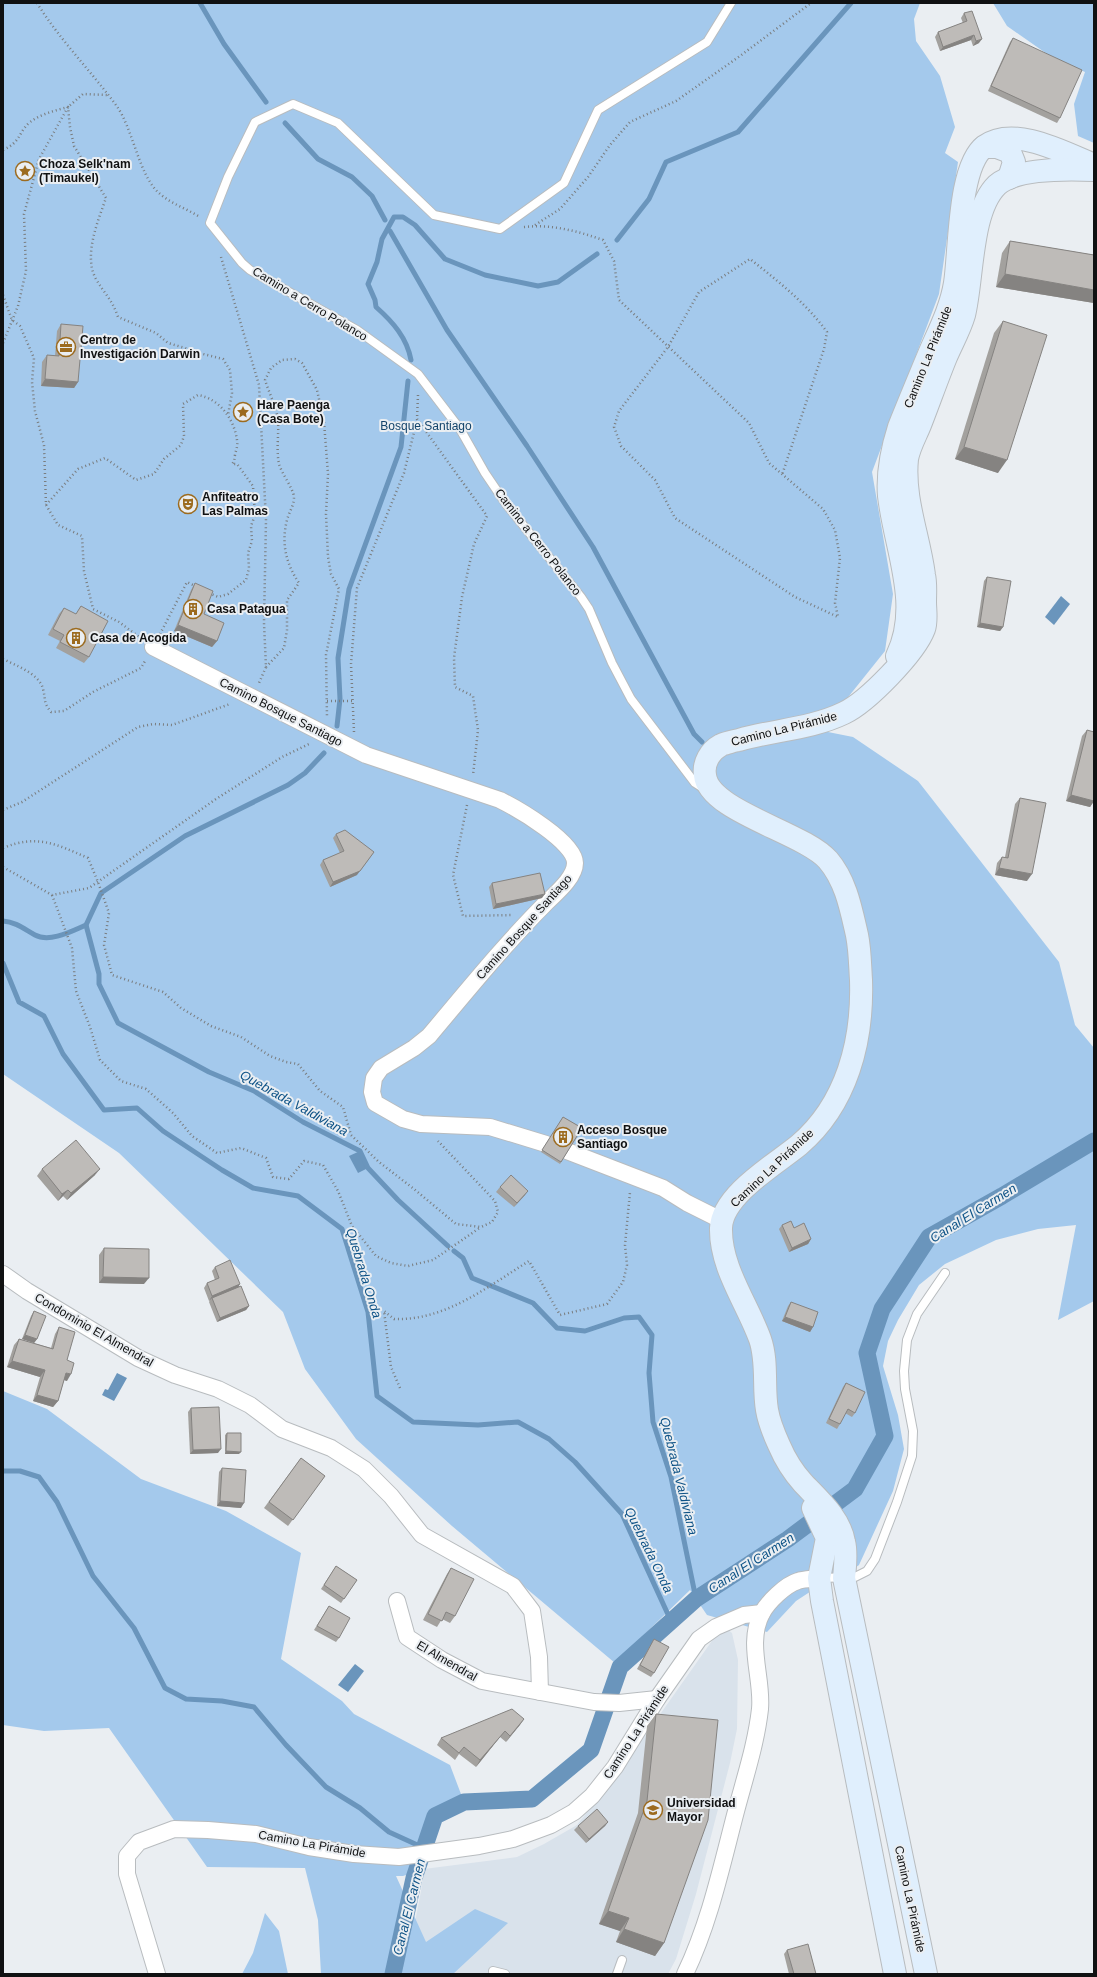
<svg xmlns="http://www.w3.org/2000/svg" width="1097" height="1977" viewBox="0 0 1097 1977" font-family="Helvetica,sans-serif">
  <rect width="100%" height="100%" fill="#eaeef2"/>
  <!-- built -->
  <path fill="#d9e2eb" d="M728 1630 732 1633 738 1660 737 1729 730 1763 696 1894 676 1959 668 1974H405L421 1891 424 1869 517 1857 544 1844 577 1825 625 1764 714 1638 719 1632Z"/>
  <!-- green -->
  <g fill="#a4c9ec">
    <path d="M3 3H920L914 19 916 41 940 76 955 127 945 153 958 162 939 294 872 472 893 594 885 651 841 706 778 722 853 737 918 781 1059 962 1075 1025 1094 1048V1301L1058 1320 1076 1225 1038 1229 996 1240 945 1264 919 1285 898 1320 888 1341 883 1366 898 1415 904 1449 893 1491 859 1565 848 1573 822 1584 796 1601 767 1632 707 1615 690 1590 615 1663 452 1526 356 1439 305 1369 283 1312 119 1153 3 1074Z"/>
    <path d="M993 3H1094V143L1078 136 1074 104 1085 72 1050 56 1007 26Z"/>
    <path d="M3 1391 47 1409 141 1479 226 1511 301 1553 281 1659 342 1701 354 1714 450 1765 464 1802 435 1816 424 1869 403 1876H396L426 1942 475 1909 508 1923 453 1974H321L318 1920 305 1868 207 1867 109 1728 44 1731 3 1725Z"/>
    <path d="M265 1913 279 1931 288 1974H242L253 1953Z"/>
  </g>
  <!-- water -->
  <g fill="#6a95bc">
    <path d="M1061 596 1070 604 1054 625 1045 617Z"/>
    <path d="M360 1151 368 1168 358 1173 349 1156Z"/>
    <path d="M117 1373 127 1378 114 1401 102 1395 105 1389 108 1390Z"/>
    <path d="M355 1664 364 1671 348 1692 338 1685Z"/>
  </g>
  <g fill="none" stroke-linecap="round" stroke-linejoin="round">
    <!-- stream -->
    <g stroke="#6a95bc" stroke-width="5">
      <path d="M200 3 224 44 266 102"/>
      <path d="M285 123 318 159 352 177 372 196 385 220"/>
      <path d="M390 231 447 330 527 446 593 547 694 734 702 742"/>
      <path d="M617 240 649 199 666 162 738 132 851 3"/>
      <path d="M411 360C407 338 393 322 376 307L375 300 368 284 377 262 382 239 394 217H403L415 225 445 259 485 275 538 286 558 282 597 254"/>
      <path d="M337 726 340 699 338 658 349 589 401 447 408 381"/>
      <path d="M324 753 305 773 288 785 185 836 101 893 86 925 99 974V984L118 1023 209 1072 254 1091 303 1122 360 1151 368 1168 398 1200 448 1246"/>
      <path d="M3 921C16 922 24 929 35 935 50 943 72 931 86 925"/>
      <path d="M3 963 19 1002 44 1016 63 1054 104 1110 137 1108 163 1131 222 1170 253 1188 298 1196 342 1229 368 1312 377 1396 413 1422 478 1425 518 1422 549 1439 575 1462 622 1514 671 1621"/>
      <path d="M454 1251 463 1258 472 1278 533 1303 557 1328 585 1331 624 1318 639 1317 652 1335 649 1373 653 1422 671 1477 696 1599"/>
      <path d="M3 1471H20L39 1477 57 1502 93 1576 134 1628 165 1688 186 1699 222 1701 254 1707 286 1745 326 1787 360 1808 389 1832 424 1848"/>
    </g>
    <!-- canal -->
    <path stroke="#6a95bc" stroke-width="17" d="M393 1974 414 1878 435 1816 464 1802 532 1799 591 1750 620 1667 696 1599 788 1539 855 1489 885 1436 867 1353 882 1309 929 1237 1002 1196 1094 1141"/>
    <!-- lane casing -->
    <g stroke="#b8bcbf" stroke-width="10">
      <g id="lane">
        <path d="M706 790 695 783 631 699 612 663 589 609 581 597 506 504 485 473 460 429 418 374 357 330 250 270 242 263 210 223 228 177 255 122 293 104 338 123 434 215 500 229 564 183 598 110 707 42 731 3"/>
        <path d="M819 1578 855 1577 867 1571 875 1559 897 1502 912 1456 913 1431 905 1389 904 1371 907 1340 917 1314 945 1273"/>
        <path d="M493 1971 505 1974"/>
        <path d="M617 1974 622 1960"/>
      </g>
    </g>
    <!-- street casing -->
    <g stroke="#b8bcbf" stroke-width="18">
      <g id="street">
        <path d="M153 647 366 755 500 800C518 809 575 842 575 863 575 878 555 894 545 904 504 945 467 991 429 1036L414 1048 381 1068 374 1078 372 1092 375 1103 403 1119 421 1124 490 1127 546 1144"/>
        <path d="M567 1151 663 1188 687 1203 721 1220"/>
        <path d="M3 1274 27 1291 138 1358 175 1375 218 1389 250 1405 282 1429 331 1448 364 1469 391 1496 422 1535 513 1586 532 1611 539 1657 540 1692"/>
        <path d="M397 1601 407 1637 442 1660 482 1681 594 1702 619 1703 657 1699"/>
        <path d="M157 1974 127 1874V1856L139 1842 174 1829 208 1830 256 1834 309 1847 354 1854 399 1857 479 1846 513 1839 551 1825 574 1812 592 1796 615 1767 657 1699 699 1639 716 1627 744 1615 762 1613"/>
        <path d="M685 1974C709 1924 721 1869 735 1815 744 1780 756 1745 760 1709 763 1678 746 1643 762 1613 768 1602 785 1585 798 1581 804 1579 812 1579 819 1578"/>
      </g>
    </g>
    <!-- secondary casing -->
    <g stroke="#b8bcbf" stroke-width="24">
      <g id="secondary">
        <path d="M984 147H997L1010 152 1014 162 1009 178"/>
        <path d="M897 656C922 605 895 549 889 496 887 472 892 449 899 427 909 402 919 378 929 354 939 331 951 308 955 283 960 251 958 166 985 146 1014 125 1065 153 1094 165"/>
        <path d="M813 1508 827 1538 819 1578 822 1601 895 1974"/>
        <path d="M926 1974 844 1578C845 1566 847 1553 844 1542 840 1518 819 1500 803 1483 793 1472 785 1459 779 1445 774 1434 769 1422 767 1410 763 1387 768 1362 760 1339 747 1303 720 1267 721 1228 722 1195 776 1164 799 1145 847 1104 863 1041 861 980 860 965 860 950 857 935 851 909 846 881 828 860 803 832 708 811 705 775 703 763 710 751 721 745 723 744 737 740 739 740 773 730 811 729 844 713 867 702 915 653 924 629 927 621 925 610 925 602 925 593 926 584 924 575 919 536 903 499 907 459 909 447 916 435 920 425 929 402 937 379 946 357 952 343 960 329 964 315 973 279 970 211 997 185 1016 168 1069 169 1094 170"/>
      </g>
    </g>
    <!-- path -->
    <g stroke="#7a7d7f" stroke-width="2.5" stroke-dasharray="1 3" stroke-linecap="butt">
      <path d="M37 3C60 40 90 70 116 105 134 130 138 175 160 194 172 204 187 209 200 217"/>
      <path d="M3 150C21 142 18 133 29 123 40 114 54 111 68 107L70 127 74 146 106 198C98 221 83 256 96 279 104 293 113 301 118 317L156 333 168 343 185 348 194 354H203L223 359 230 370 232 393 228 415"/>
      <path d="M535 225 560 209 588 177 610 145 630 122 676 101 740 56 811 3"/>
      <path d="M524 227C552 224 577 231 603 240L614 261 619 300 749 423 769 463 823 509 835 530 840 558 835 603 838 617 795 597 675 518 655 480 621 446 614 427 619 411 668 347 699 292 750 259C778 281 806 303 827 332L824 349 782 475"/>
      <path d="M221 257 259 385 266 520 264 623 266 667 259 683"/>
      <path d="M3 295 12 320 20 326 34 358 32 382 35 411 44 445 46 505 58 525 82 536 84 571 93 609 119 622 142 639"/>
      <path d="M3 343 18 306 26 271 24 214 39 159 68 107 83 94 108 95"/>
      <path d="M418 395 417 419 487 516 474 544 462 597 454 658 455 687 473 696 478 730 473 775"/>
      <path d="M46 505 78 469 105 458 136 480 154 474 164 459 181 445 184 436 183 404 198 395C220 399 234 419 237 440 238 446 236 450 235 455 234 460 235 460 232 464H237L240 468 253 486 255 515 251 526 252 541 248 553 249 568 246 580 228 594 218 597 209 593"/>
      <path d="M160 634 187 582 195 586"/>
      <path d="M3 659C15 665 40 674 43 689 46 700 43 702 51 712L64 711 93 692 141 668 145 661"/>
      <path d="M266 667 284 648 287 630V600L299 583C286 564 281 543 287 520 289 512 294 506 294 497 293 488 282 474 279 464 276 449 279 435 278 421 277 408 269 393 265 380L271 368 282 360 295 359 302 363 317 390 324 422 328 474 326 514 328 557 331 574 339 589 326 655 327 718"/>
      <path d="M327 701H352"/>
      <path d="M354 732 351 664 357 588 404 473 417 420"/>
      <path d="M467 805 453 875 463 916 513 915"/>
      <path d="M3 810 22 802 138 727 153 724 172 725 230 704"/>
      <path d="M3 848C37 834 56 844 88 858L98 882 109 913 104 945 112 975 163 992 181 1008 211 1026 241 1037 270 1056 286 1062 298 1064 320 1091 343 1107 351 1135 379 1162 414 1189 456 1224 481 1227 492 1222 498 1212 495 1201 438 1141"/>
      <path d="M3 867 52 895 89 888 216 799 282 757 309 744"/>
      <path d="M52 895 72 948 76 991 90 1027 100 1060 121 1081 146 1089 173 1113 192 1136 217 1153 241 1148 266 1158 273 1177 289 1179 304 1161 323 1165 338 1191 352 1226 376 1256 391 1263 408 1266 433 1260 481 1227"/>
      <path d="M400 1388 391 1367 384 1311 394 1319C445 1321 487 1287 529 1261L560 1315 607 1304 623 1282 627 1265 625 1245 630 1192"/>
    </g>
    <!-- lane -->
    <use href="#lane" stroke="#fff" stroke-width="8"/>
    <!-- street -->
    <use href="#street" stroke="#fff" stroke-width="16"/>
    <!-- secondary -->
    <use href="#secondary" stroke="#e0effd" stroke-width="22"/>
  </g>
  <!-- wall -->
  <g fill="#a3a19e">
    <path d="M964 13 979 43 973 46 971 40 940 51 935 37 938 32 963 23 961 18Z"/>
    <path d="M1013 38 1060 118 1057 123 988 91 1010 42Z"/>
    <path d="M1010 241 1094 255V303L996 287 1002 253Z"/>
    <path d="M1003 321 998 473 955 459 994 333Z"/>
    <path d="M61 324 78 382 74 388 41 386 42 362 47 355 55 356 57 331Z"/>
    <path d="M987 577 1003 627 1000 631 977 627 984 581Z"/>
    <path d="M195 583 204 614 217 641 212 647 174 631 191 590Z"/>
    <path d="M81 606 89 657 84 663 56 648 60 641 48 635 59 614 64 608 76 614Z"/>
    <path d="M1087 730 1094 801 1090 807 1066 801 1082 736Z"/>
    <path d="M1020 798 1027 881 995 875 997 863 1002 857H1005L1015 804Z"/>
    <path d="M336 834 357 875 330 887 320 865 323 860 340 853 333 838Z"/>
    <path d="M492 883 542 898 493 909 489 887Z"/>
    <path d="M563 1117 582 1128 560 1164 541 1152Z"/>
    <path d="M42 1169 95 1175 67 1200 63 1196 58 1201 37 1176Z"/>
    <path d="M500 1187 525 1195 514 1207 496 1192Z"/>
    <path d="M782 1225 794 1228 811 1239 808 1244 789 1252 779 1229Z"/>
    <path d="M104 1248 144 1284 99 1283V1255Z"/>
    <path d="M215 1267 239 1286 249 1306 246 1310 217 1322 209 1302 210 1300 209 1301 204 1288 207 1283 215 1280 212 1271Z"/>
    <path d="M791 1302 813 1327 810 1332 782 1321 788 1306Z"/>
    <path d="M34 1311 37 1339 34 1343 22 1339 31 1316Z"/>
    <path d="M59 1327 67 1360V1381L64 1380 58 1401 53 1407 33 1401 40 1377 7 1367 14 1345 19 1339 51 1348 55 1334Z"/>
    <path d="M846 1383 855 1413 852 1417 845 1413 840 1424 837 1429 826 1423 843 1387Z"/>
    <path d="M191 1408 218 1453 190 1454 188 1412Z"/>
    <path d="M227 1433 239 1454H225V1435Z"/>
    <path d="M301 1458 325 1476 288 1526 264 1508Z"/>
    <path d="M222 1468 241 1508 217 1506 219 1472Z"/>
    <path d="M336 1566 357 1580 341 1603 321 1589Z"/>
    <path d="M451 1568 455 1616 450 1623 442 1619 437 1627 423 1620 447 1574Z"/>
    <path d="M329 1606 339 1638 336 1642 314 1630Z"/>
    <path d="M654 1639V1673L651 1677 637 1669Z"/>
    <path d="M656 1714 664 1943 655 1956 616 1942 620 1931 599 1924 638 1813 647 1726Z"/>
    <path d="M524 1719 506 1742 500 1737 476 1767 459 1754 455 1760 437 1745 441 1738Z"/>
    <path d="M608 1822 605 1826 586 1843 574 1830 578 1826Z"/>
    <path d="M787 1950 816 1974H789L784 1954Z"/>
  </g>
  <!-- shaded-wall -->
  <g fill="#858381">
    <path d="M974 35 971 40 940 51 943 47Z"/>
    <path d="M982 39 979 43 973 46 976 41Z"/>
    <path d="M1005 274 1094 290V303L996 287Z"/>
    <path d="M45 379 78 382 74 388 41 386Z"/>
    <path d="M964 447 1007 460 998 473 955 459Z"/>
    <path d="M980 623 1003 627 1000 631 977 627Z"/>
    <path d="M178 625 217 641 212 647 174 631Z"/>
    <path d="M1071 795 1094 801 1090 807 1066 801Z"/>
    <path d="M374 852 357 875 330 887 333 882Z"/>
    <path d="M999 868 1032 874 1027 881 995 875Z"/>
    <path d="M545 894 542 898 493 909 496 904Z"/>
    <path d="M100 1169 95 1175 67 1200 71 1193Z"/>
    <path d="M68 1190 63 1196 58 1201 62 1194Z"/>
    <path d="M528 1191 525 1195 514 1207 517 1203Z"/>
    <path d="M811 1239 808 1244 789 1252 792 1248Z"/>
    <path d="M103 1277 149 1278 144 1284 99 1283Z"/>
    <path d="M240 1284 237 1289 212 1298 209 1301 212 1296Z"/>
    <path d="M249 1306 246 1310 217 1322 220 1318Z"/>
    <path d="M785 1317 813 1327 810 1332 782 1321Z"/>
    <path d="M25 1335 37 1339 34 1343 22 1339Z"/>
    <path d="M12 1361 45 1370 40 1377 7 1367Z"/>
    <path d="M66 1373 71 1374 67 1381 61 1379Z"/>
    <path d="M37 1395 58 1401 53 1407 33 1401Z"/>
    <path d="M221 1449 218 1453 190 1454 193 1450Z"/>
    <path d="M226 1451 241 1452 239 1454H225Z"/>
    <path d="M220 1501 244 1503 241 1508 217 1506Z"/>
    <path d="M524 1719 520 1725 506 1742 510 1736Z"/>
    <path d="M505 1731 500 1737 476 1767 480 1760Z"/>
    <path d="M608 1822 605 1826 586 1843 589 1839Z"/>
    <path d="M608 1911 629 1918 620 1931 599 1924Z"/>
    <path d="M624 1929 664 1943 655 1956 616 1942Z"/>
  </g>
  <!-- building -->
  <g fill="#bebbb8" stroke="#858381">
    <path d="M972 11 982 39 976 41 974 35 943 47 938 32 967 21 964 13Z"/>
    <path d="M1013 38 1082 70 1060 118 991 86Z"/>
    <path d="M1010 241 1094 255V290L1005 274Z"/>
    <path d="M1003 321 1047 335 1007 460 964 447Z"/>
    <path d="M61 324 83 326 78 382 45 379 47 355 59 356Z"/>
    <path d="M987 577 1011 581 1003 627 980 623Z"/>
    <path d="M195 583 213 591 204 614 224 623 217 641 178 625Z"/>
    <path d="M81 606 108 621 89 657 60 642 64 635 53 629 64 608 76 614Z"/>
    <path d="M1087 730 1094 732V801L1071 795Z"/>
    <path d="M1020 798 1046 803 1032 874 999 868 1002 857 1008 858Z"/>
    <path d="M345 830 374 852 360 871 333 882 323 860 344 851 336 834Z"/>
    <path d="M540 873 545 894 496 904 492 883Z"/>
    <path d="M563 1117 582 1128 561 1162 542 1150Z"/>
    <path d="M76 1140 100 1169 71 1193 68 1190 62 1194 42 1169Z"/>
    <path d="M511 1175 528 1191 517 1203 500 1187Z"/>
    <path d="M791 1221 794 1228 804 1223 811 1239 792 1248 782 1225Z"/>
    <path d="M104 1248 149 1249V1278L103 1277Z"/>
    <path d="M230 1260 240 1284 212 1296 207 1283 219 1278 215 1267Z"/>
    <path d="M241 1286 249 1306 220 1318 212 1298Z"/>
    <path d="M791 1302 818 1312 813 1327 785 1317Z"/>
    <path d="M34 1311 46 1316 37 1339 25 1335Z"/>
    <path d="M59 1327 75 1332 67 1360 74 1363 71 1374 66 1373 58 1401 37 1395 45 1370 12 1361 19 1339 53 1349Z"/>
    <path d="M846 1383 865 1392 855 1413 848 1409 840 1424 829 1419Z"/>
    <path d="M219 1407 221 1449 193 1450 191 1408Z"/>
    <path d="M227 1433H241V1452L226 1451Z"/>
    <path d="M301 1458 325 1476 293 1520 269 1502Z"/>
    <path d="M222 1468 246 1470 244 1503 220 1501Z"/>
    <path d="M336 1566 357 1580 344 1599 324 1585Z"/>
    <path d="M451 1568 474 1579 455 1616 446 1612 442 1621 428 1614Z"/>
    <path d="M329 1606 350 1618 339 1638 317 1626Z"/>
    <path d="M654 1639 669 1647 654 1673 640 1665Z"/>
    <path d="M512 1709 524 1719 510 1736 505 1731 480 1760 464 1747 459 1753 441 1738Z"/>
    <path d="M656 1714 718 1720 708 1820 664 1943 624 1929 629 1918 608 1911 647 1801Z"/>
    <path d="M597 1809 608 1822 589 1839 578 1826Z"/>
    <path d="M808 1944 816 1974H794L787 1950Z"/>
  </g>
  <!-- icons -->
  <defs>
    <g id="sight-ring" transform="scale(1)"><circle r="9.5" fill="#eaeef2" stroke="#9c6b1f" stroke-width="1.5"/><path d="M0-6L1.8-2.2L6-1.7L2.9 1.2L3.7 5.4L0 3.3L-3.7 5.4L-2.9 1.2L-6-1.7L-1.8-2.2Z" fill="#9c6b1f"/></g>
    <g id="office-ring" transform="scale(1)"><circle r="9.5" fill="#eaeef2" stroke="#9c6b1f" stroke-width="1.5"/><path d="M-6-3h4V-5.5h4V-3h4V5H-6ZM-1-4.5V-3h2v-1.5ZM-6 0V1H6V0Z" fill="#9c6b1f"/></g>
    <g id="theatre-ring" transform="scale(1)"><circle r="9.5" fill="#eaeef2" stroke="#9c6b1f" stroke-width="1.5"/><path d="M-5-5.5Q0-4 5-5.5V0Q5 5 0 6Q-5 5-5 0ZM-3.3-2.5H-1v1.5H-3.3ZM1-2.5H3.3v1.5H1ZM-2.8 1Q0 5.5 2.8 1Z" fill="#9c6b1f"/></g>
    <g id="building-ring" transform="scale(1)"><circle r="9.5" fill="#eaeef2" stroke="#9c6b1f" stroke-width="1.5"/><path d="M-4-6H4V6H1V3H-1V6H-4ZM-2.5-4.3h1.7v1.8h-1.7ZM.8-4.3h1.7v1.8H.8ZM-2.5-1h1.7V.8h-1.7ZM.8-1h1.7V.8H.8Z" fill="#9c6b1f"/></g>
    <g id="university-ring" transform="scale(1)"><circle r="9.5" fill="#eaeef2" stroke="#9c6b1f" stroke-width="1.5"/><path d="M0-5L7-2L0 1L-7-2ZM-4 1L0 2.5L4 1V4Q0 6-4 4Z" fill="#9c6b1f"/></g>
  </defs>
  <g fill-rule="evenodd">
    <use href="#sight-ring" x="25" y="171"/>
    <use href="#office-ring" x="66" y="347"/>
    <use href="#sight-ring" x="243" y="412"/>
    <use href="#theatre-ring" x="188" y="504"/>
    <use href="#building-ring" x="193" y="609"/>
    <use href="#building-ring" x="76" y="638"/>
    <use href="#building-ring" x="563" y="1137"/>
    <use href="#university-ring" x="653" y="1810"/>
  </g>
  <g text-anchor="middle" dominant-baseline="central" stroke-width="4" stroke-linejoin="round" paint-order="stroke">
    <!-- poi labels -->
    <g font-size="12" font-weight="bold" fill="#101112" stroke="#eaeef2" text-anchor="start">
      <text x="39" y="164">Choza Selk'nam<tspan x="39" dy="14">(Timaukel)</tspan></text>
      <text x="80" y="340">Centro de<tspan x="80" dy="14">Investigación Darwin</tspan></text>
      <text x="257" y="405">Hare Paenga<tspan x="257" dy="14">(Casa Bote)</tspan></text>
      <text x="202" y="497">Anfiteatro<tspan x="202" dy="14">Las Palmas</tspan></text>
      <text x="207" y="609">Casa Patagua</text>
      <text x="90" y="638">Casa de Acogida</text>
      <text x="577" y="1130">Acceso Bosque<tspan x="577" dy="14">Santiago</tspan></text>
      <text x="667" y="1803">Universidad<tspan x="667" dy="14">Mayor</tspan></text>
    </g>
    <!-- street labels -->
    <g font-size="12" fill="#101112" stroke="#eaeef2">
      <text transform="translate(310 304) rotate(31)">Camino a Cerro Polanco</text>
      <text transform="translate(928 357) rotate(-68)">Camino La Pirámide</text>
      <text transform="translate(538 542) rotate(52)">Camino a Cerro Polanco</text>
      <text transform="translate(281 712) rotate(27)">Camino Bosque Santiago</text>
      <text transform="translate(784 729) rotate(-14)">Camino La Pirámide</text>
      <text transform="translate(524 927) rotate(-48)">Camino Bosque Santiago</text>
      <text transform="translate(772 1168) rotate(-43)">Camino La Pirámide</text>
      <text transform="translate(94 1330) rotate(30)">Condominio El Almendral</text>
      <text transform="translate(447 1661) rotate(30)">El Almendral</text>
      <text transform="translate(636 1732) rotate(-57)">Camino La Pirámide</text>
      <text transform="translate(312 1844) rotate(10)">Camino La Pirámide</text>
      <text transform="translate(910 1899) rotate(78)">Camino La Pirámide</text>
    </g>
    <!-- park labels -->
    <g font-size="12" fill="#13446b" stroke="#eaeef2">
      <text x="426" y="426">Bosque Santiago</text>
    </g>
    <!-- water labels -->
    <g font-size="13" font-style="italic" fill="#0d5286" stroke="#eaeef2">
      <text transform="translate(294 1103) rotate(29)">Quebrada Valdiviana</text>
      <text transform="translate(973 1213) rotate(-32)">Canal El Carmen</text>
      <text transform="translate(364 1273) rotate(73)">Quebrada Onda</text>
      <text transform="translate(679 1476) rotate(76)">Quebrada Valdiviana</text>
      <text transform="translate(649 1550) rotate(64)">Quebrada Onda</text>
      <text transform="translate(751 1563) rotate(-33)">Canal El Carmen</text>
      <text transform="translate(409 1907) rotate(-76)">Canal El Carmen</text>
    </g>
  </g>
  <!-- border -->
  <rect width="1097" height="1977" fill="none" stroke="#101112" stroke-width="8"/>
</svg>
